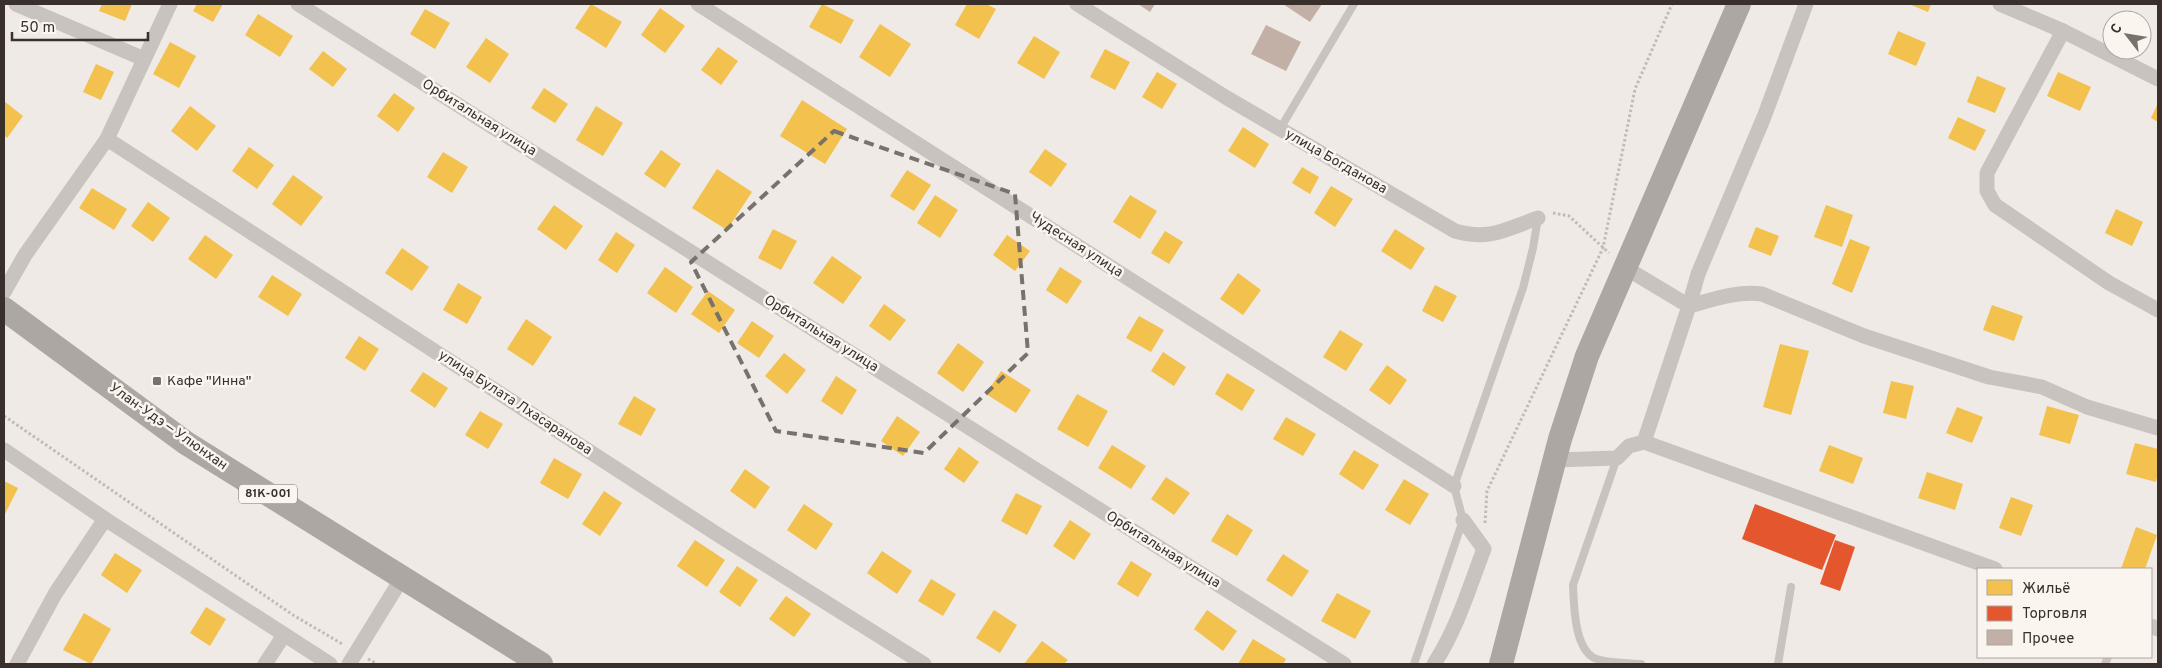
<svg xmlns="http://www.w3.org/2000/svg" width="2162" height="668" viewBox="0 0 2162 668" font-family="Overpass,sans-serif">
  <rect width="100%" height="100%" fill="#efeae5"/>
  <!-- homes -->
  <g fill="#f2c14e">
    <path d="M102 4H132L125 21 99 11Z"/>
    <path d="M197 4H223L213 22 193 11Z"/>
    <path d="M591 4 622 22 606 48 575 28Z"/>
    <path d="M822 4 854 20 841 44 809 27Z"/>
    <path d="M967 4H986L996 9 979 39 955 25Z"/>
    <path d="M1909 4H1931L1928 12Z"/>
    <path d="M660 8 685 26 665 53 641 35Z"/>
    <path d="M425 9 450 23 435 49 410 34Z"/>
    <path d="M258 14 293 36 280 57 245 35Z"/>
    <path d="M880 24 911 44 890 77 859 57Z"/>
    <path d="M1898 31 1926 43 1916 66 1888 54Z"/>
    <path d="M1034 36 1060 52 1044 79 1017 63Z"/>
    <path d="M486 38 509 54 490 83 466 67Z"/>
    <path d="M170 42 196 56 179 88 153 74Z"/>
    <path d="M718 47 738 61 721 85 701 70Z"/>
    <path d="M1105 49 1130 62 1115 90 1090 77Z"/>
    <path d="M323 51 347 69 333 87 309 69Z"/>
    <path d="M96 64 114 72 101 100 83 92Z"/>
    <path d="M1157 72 1177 84 1162 109 1142 97Z"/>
    <path d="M2058 72 2091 87 2080 111 2047 96Z"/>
    <path d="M1977 76 2006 88 1995 113 1967 102Z"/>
    <path d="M544 88 568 104 555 123 531 108Z"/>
    <path d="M394 93 415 108 398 132 377 116Z"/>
    <path d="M802 100 847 129 825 164 780 136Z"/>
    <path d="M4 101 23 116 7 138 4 135Z"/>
    <path d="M2158 103V122L2151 118Z"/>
    <path d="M190 106 216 126 197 151 171 131Z"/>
    <path d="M596 106 623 123 603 156 576 140Z"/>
    <path d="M1958 117 1986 130 1975 151 1948 138Z"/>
    <path d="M1243 127 1269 144 1255 168 1228 151Z"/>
    <path d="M249 147 274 165 257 189 232 171Z"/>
    <path d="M1045 149 1067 164 1051 187 1029 172Z"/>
    <path d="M661 150 681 164 665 188 644 174Z"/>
    <path d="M443 152 468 167 452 193 427 177Z"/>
    <path d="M1302 167 1319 177 1310 194 1292 183Z"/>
    <path d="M717 169 752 192 727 230 692 208Z"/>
    <path d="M907 170 931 185 914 211 890 196Z"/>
    <path d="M293 175 323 197 301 226 272 204Z"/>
    <path d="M1331 186 1353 199 1335 227 1314 213Z"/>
    <path d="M92 188 127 209 114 230 79 208Z"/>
    <path d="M935 195 958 210 940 238 917 223Z"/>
    <path d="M1130 195 1157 211 1140 239 1113 222Z"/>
    <path d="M148 202 170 218 153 242 131 226Z"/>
    <path d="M554 205 583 226 566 250 537 229Z"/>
    <path d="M1826 205 1853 215 1842 247 1814 237Z"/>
    <path d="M2116 209 2143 222 2132 246 2105 233Z"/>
    <path d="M1756 227 1779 236 1771 256 1748 247Z"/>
    <path d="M773 229 797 241 781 270 758 258Z"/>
    <path d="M1395 229 1425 248 1411 270 1381 251Z"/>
    <path d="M1165 231 1183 242 1169 264 1151 253Z"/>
    <path d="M616 232 635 245 617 273 598 260Z"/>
    <path d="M205 235 233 255 216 279 188 259Z"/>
    <path d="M1007 235 1030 251 1015 271 993 255Z"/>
    <path d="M1850 239 1870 247 1852 293 1832 284Z"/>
    <path d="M402 248 429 267 412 291 385 273Z"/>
    <path d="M832 256 862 277 843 304 813 283Z"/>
    <path d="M665 267 693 287 676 313 647 293Z"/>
    <path d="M1060 267 1082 281 1067 304 1046 290Z"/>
    <path d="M1238 273 1261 290 1243 315 1220 299Z"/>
    <path d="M272 275 302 294 288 316 258 297Z"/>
    <path d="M458 283 482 297 467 324 443 310Z"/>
    <path d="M1435 285 1457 296 1443 322 1422 311Z"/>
    <path d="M708 291 735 310 719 333 691 314Z"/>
    <path d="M884 304 906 320 890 341 869 326Z"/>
    <path d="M1992 305 2023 316 2014 341 1983 330Z"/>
    <path d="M1139 316 1164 330 1151 352 1126 338Z"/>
    <path d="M526 319 552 337 533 366 507 349Z"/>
    <path d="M752 321 774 336 759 358 737 343Z"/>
    <path d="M1340 330 1363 344 1346 371 1323 357Z"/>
    <path d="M359 336 379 349 365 371 345 358Z"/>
    <path d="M958 343 984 362 963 392 937 373Z"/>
    <path d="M1780 344 1809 351 1791 415 1763 407Z"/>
    <path d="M1163 352 1186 367 1174 386 1151 371Z"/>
    <path d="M784 353 806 370 787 394 765 376Z"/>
    <path d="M1387 365 1407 380 1390 405 1369 390Z"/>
    <path d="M1001 371 1031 390 1016 413 986 394Z"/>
    <path d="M423 372 448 388 435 408 410 391Z"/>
    <path d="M1227 373 1255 390 1242 411 1215 394Z"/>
    <path d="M836 376 857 390 842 415 821 401Z"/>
    <path d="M1891 381 1914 386 1906 419 1883 413Z"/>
    <path d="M1077 394 1108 411 1088 447 1057 429Z"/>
    <path d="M634 396 656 409 641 436 618 424Z"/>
    <path d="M2047 406 2079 415 2070 444 2039 435Z"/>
    <path d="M1957 407 1983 417 1972 443 1946 433Z"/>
    <path d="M480 411 503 424 488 449 465 435Z"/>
    <path d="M897 416 920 432 903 456 881 441Z"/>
    <path d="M1286 417 1316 434 1303 456 1273 439Z"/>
    <path d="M2135 443 2158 449V472L2156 482 2126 474Z"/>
    <path d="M1112 445 1146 466 1131 489 1098 468Z"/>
    <path d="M1829 445 1863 458 1853 484 1819 471Z"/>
    <path d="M959 447 979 462 964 483 944 469Z"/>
    <path d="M1354 450 1379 465 1363 490 1339 474Z"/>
    <path d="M554 458 582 474 568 499 540 483Z"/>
    <path d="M745 469 770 487 755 509 730 491Z"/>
    <path d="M1927 472 1963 484 1955 510 1918 498Z"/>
    <path d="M1166 477 1190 493 1174 515 1151 499Z"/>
    <path d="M1404 479 1429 494 1410 525 1385 510Z"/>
    <path d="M4 481 18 488 5 514 4 513Z"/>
    <path d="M604 491 622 503 600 536 582 524Z"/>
    <path d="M1016 493 1042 506 1027 535 1001 521Z"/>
    <path d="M2011 497 2033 505 2021 536 1999 528Z"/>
    <path d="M804 504 833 524 816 550 787 530Z"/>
    <path d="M1227 514 1253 530 1237 556 1211 541Z"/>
    <path d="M1070 520 1091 534 1074 560 1053 546Z"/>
    <path d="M2136 527 2157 535 2145 569H2121Z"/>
    <path d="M695 540 725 560 707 587 677 566Z"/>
    <path d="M882 551 912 571 897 594 867 573Z"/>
    <path d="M115 553 142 570 127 593 101 575Z"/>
    <path d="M1283 554 1309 571 1292 597 1266 580Z"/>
    <path d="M1131 561 1152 574 1138 597 1117 584Z"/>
    <path d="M737 566 758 580 740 607 719 592Z"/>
    <path d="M931 579 956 594 943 616 918 601Z"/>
    <path d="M1337 593 1371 611 1355 639 1321 621Z"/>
    <path d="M786 596 811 614 794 637 769 619Z"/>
    <path d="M206 607 226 619 210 646 190 633Z"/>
    <path d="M994 610 1017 625 1000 653 976 638Z"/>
    <path d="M1207 610 1237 631 1223 651 1194 629Z"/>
    <path d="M84 613 111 629 91 664 63 650Z"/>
    <path d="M1253 639 1286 659 1283 664H1238Z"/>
    <path d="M1042 641 1068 660 1064 664H1024Z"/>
  </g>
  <!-- shops -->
  <g fill="#e4572e">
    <path d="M1755 504 1836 535 1822 570 1742 539Z"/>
    <path d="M1835 540 1855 547 1840 591 1820 584Z"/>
  </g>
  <!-- building -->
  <g fill="#c2b0a7">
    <path d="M1138 4H1155L1150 12Z"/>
    <path d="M1283 4H1322L1310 22Z"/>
    <path d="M1266 25 1301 42 1286 71 1251 54Z"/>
  </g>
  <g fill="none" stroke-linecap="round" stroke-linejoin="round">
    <!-- path -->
    <g stroke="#c1bbb6" stroke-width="3" stroke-dasharray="2.5 2.5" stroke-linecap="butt">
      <path d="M1553 213 1569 216 1609 253"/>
      <path d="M4 416 293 615 344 645"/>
      <path d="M1485 523 1487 491 1603 248 1635 89 1672 4"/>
      <path d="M368 659 377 664"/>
    </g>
    <!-- lane -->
    <g stroke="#c8c3be" stroke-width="8">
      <path d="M1280 129 1354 4"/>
      <path d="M1617 458 1573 585C1574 605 1574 647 1594 658 1604 663 1629 663 1641 664"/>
      <path d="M1414 664 1463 520 1454 486 1523 288 1533 248 1538 218"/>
      <path d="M1778 664 1791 587"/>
      <path d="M2105 664 2108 657"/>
    </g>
    <!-- street -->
    <g stroke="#c8c3be" stroke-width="15">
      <path d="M16 4 144 59"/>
      <path d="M298 4 1344 664"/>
      <path d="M698 4 1454 486"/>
      <path d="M1077 4 1227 98 1455 231C1490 241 1506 229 1538 218"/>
      <path d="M2000 4 2063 31 2158 79"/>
      <path d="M2063 31 1987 173V191L1995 205 2109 283 2158 310"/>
      <path d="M107 139 723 538 924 664"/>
      <path d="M1624 267 1689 306 1698 274 1764 117 1806 4"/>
      <path d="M4 292 25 255 107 139 170 4"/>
      <path d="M4 450 105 519 330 664"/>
      <path d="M1555 460 1617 458 1629 446 1644 442"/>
      <path d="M1995 569 1644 442 1689 306C1714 299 1736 291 1762 294L1864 336 1989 377 2042 387 2087 407 2158 428"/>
      <path d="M2151 626 2158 629"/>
      <path d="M17 664 55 594 105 519"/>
      <path d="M265 664 284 635"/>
      <path d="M349 664 402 578"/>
      <path d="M1434 664C1457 629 1469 588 1484 549L1463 520"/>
    </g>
    <!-- primary -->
    <g stroke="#ada7a3" stroke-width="24">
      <path d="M4 309 186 443 541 664"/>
      <path d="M1501 664 1560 439 1587 356 1739 4"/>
    </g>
  </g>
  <!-- marked area -->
  <path fill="none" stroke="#79716c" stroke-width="4" stroke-dasharray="10 6" stroke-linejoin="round" d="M834 131 1015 194 1028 353 924 453 776 431 691 262Z"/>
  <!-- markers -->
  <rect fill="#79716c" stroke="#faf5ee" stroke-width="2" x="152" y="376" width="10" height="10" rx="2.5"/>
  <g text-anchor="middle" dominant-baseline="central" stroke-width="5" stroke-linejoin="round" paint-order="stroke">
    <!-- shield labels -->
    <rect fill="#faf5ee" stroke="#746b66" stroke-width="1" x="239" y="484.5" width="58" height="19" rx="4"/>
    <g font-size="12" font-weight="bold" fill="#3a302b">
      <text x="268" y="494">81К-001</text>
    </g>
    <!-- street labels -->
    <g font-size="14" fill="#3a302b" stroke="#faf5ee">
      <text transform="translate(479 118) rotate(32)">Орбитальная улица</text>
      <text transform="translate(1336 162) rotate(30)">улица Богданова</text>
      <text transform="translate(1076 245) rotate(33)">Чудесная улица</text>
      <text transform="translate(821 334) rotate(32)">Орбитальная улица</text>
      <text transform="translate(515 403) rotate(33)">улица Булата Лхасаранова</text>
      <text transform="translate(168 427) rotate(35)">Улан-Удэ — Улюнхан</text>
      <text transform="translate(1163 550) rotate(32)">Орбитальная улица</text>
    </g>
    <!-- poi labels -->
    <g font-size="14" fill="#3a302b" stroke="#faf5ee" text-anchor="start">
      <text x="167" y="381">Кафе "Инна"</text>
    </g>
  </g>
  <!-- border -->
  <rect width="2162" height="668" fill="none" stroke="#3a302b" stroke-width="10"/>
  <!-- legend -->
  <rect x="1977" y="568" width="175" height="90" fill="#faf5ee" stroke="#ada6a0"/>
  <rect x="1987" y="580" width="25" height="15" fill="#f2c14e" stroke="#ada6a0"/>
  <text x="2022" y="593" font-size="15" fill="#3a302b">Жильё</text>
  <rect x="1987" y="606" width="25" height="15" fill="#e4572e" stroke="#ada6a0"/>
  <text x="2022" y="618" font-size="15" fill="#3a302b">Торговля</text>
  <rect x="1987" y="630" width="25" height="15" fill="#c2b0a7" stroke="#ada6a0"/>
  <text x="2022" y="643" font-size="15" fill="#3a302b">Прочее</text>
  <!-- north arrow -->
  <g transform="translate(2127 35) rotate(301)"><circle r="24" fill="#faf5ee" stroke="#ada6a0"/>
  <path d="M0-4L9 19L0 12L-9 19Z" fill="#79716c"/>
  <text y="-8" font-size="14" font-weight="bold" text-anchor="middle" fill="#3a302b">С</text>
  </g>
  <!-- scale -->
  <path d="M12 32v8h136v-8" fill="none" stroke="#3a302b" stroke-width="2.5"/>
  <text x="20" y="32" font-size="15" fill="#3a302b" stroke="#faf5ee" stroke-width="4" paint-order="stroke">50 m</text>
</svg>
